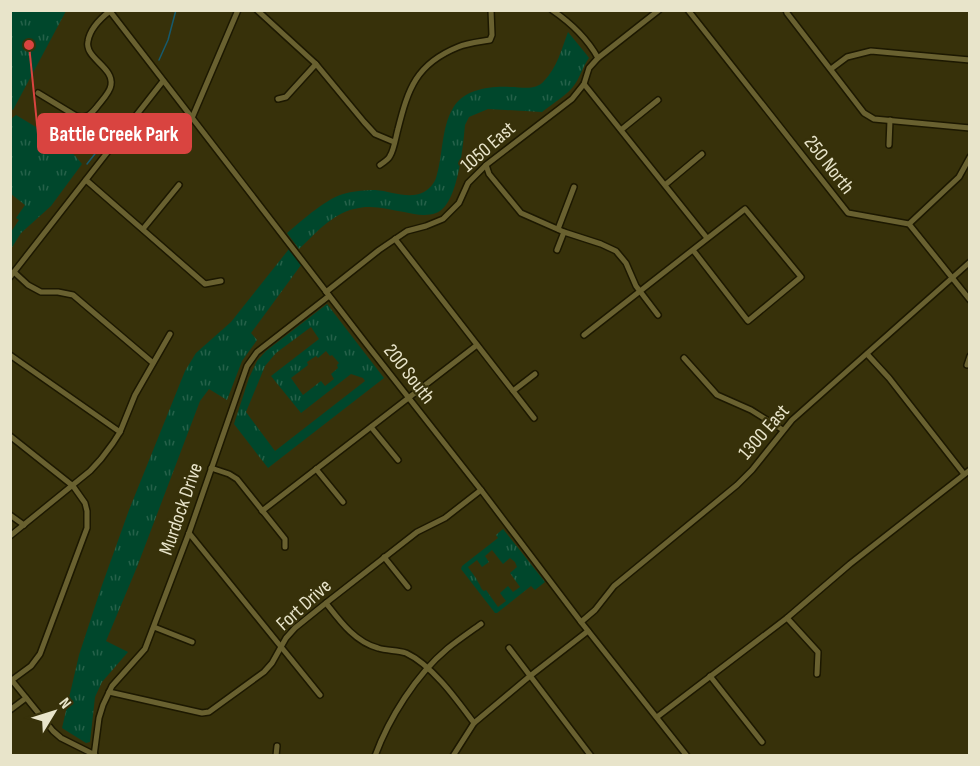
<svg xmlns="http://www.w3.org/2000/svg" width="980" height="766" viewBox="0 0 980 766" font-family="'Sofia Sans Condensed',sans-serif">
  <defs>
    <pattern id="grass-tufts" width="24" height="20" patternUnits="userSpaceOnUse" patternTransform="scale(1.5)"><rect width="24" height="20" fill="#00472c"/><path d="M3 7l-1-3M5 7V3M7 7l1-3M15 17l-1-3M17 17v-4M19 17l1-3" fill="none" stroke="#256149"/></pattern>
  </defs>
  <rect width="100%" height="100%" fill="#37310a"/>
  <!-- grass -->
  <g fill="url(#grass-tufts)" fill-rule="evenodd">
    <path d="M10 11H66L13 110 10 108Z"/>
    <path d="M568 32 586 54 589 58C583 66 581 75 575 84 568 95 553 103 542 112L488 109 469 117 465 125C463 146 458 206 436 213 425 217 414 214 404 212 387 209 371 204 354 209 332 214 315 234 299 249L287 233C303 220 327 197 347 193 355 191 366 190 375 190 391 191 409 200 424 192 429 189 434 184 436 178 443 157 441 128 453 108 464 89 490 86 510 87 523 87 535 91 544 81 557 68 562 48 568 32Z"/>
    <path d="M16 115 66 145 82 164 51 206 21 233 11 249V232L19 220 16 218 25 205 11 194V119Z"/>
    <path d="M289 249 301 265 251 333 257 340 242 361 227 400 209 389 200 401 137 567 106 641 128 652 102 682 95 697 90 742 86 743 62 728 79 655 101 588 129 510 185 371 196 353 231 322Z"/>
    <path d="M327 304 384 378 268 468 234 424 249 378 257 361 266 351ZM311 327 319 339 271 376 301 413 351 374 363 378 365 381 275 451 246 412 265 366 276 353ZM326 351 330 356 332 355 339 363 337 365 338 368 331 374 334 379 325 386 321 381 303 395 291 378 308 365 307 362 316 356 318 358Z"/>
    <path d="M503 529 545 582 535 590 531 586 497 613H495L461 569 462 566 498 538 496 535ZM492 550 503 564 510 558 515 562 517 567 510 573 520 587 513 592 508 586 500 593 506 601 498 607 486 590 484 591C480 588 481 586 478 582 476 577 471 572 468 567L477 560 482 567 489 562 485 556Z"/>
  </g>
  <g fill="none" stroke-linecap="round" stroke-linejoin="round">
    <!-- stream -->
    <g stroke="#165a6d" stroke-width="1.5">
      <path d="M159 60 168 40 176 10"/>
      <path d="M87 164 120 122"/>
    </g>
    <!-- minor casing -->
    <g stroke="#1c1801" stroke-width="8">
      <g id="minor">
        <path d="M109 10 368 346 481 490 581 622 687 756"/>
        <path d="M257 10 316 64 364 122 375 134 394 142"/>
        <path d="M552 10C571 23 587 38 598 58"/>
        <path d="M688 10 848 213 909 224 970 300"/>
        <path d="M786 10 787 13 864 113 874 119 970 128"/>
        <path d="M831 69 847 57 871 51 970 60"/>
        <path d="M584 84 707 238"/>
        <path d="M38 93 76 116C86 119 90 115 96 108 101 101 110 93 111 85 114 67 84 58 88 41 90 29 101 18 110 11"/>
        <path d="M278 99 286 97 316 64"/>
        <path d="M192 118 238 10"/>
        <path d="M621 130 658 100"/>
        <path d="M889 145 890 120"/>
        <path d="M380 165C383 163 389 159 390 156 394 150 396 136 398 129 408 89 416 64 458 47 468 43 479 42 490 40L492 35 491 10"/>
        <path d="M486 165 489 174 521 213 564 232 601 244 616 251 626 263 636 286 658 315"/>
        <path d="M86 180 205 284 221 281"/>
        <path d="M665 185 702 154"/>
        <path d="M909 224 959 177 970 157"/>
        <path d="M143 229 179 185"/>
        <path d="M558 229 574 187"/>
        <path d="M395 239 534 418"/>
        <path d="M557 250 564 232"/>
        <path d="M14 272 28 285 41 292H58L73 295 153 363"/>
        <path d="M10 277 163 81"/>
        <path d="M326 292 379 250 407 231 426 226 443 219 459 203 468 183 486 165 572 99 584 84 589 68 598 58 659 10"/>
        <path d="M584 335 745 209 801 277 748 321 693 250"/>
        <path d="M867 354 889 378 964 474"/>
        <path d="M10 355 120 432"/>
        <path d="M684 358 717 395 751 410 783 430"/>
        <path d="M967 365 970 356"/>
        <path d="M513 391 535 374"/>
        <path d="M371 427 398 460"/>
        <path d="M10 436 73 486 85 503 87 511V528L40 654 31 666 12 680"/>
        <path d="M211 468 229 474 237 479 285 539V547"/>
        <path d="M316 469 343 502"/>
        <path d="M262 511 477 345"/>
        <path d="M10 515 24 525"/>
        <path d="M189 533 320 695"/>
        <path d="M10 536 90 471 101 459 113 443 120 432 135 395 170 334"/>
        <path d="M384 557 408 587"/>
        <path d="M326 603C340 621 355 642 378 648 387 651 397 650 406 653 432 665 457 700 474 723"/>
        <path d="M787 618 818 652 817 674"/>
        <path d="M581 622 595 610 614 586 737 485 752 470 792 420 970 262"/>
        <path d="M154 627 192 642"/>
        <path d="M509 648 591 756"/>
        <path d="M710 676 762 742"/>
        <path d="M10 678 53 731 61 738 95 755"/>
        <path d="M109 692 202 713 209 712 264 672 272 663 286 638 295 628 326 603 417 532 445 518 481 490"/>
        <path d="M10 710 26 698"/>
        <path d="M657 717 787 618 850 564 970 470"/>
        <path d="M94 756 99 718 103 705 112 686 145 649 189 533 247 366 257 352 329 296"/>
        <path d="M276 756 277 746"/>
        <path d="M375 756C389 718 416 675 447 649 458 640 470 632 481 624"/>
        <path d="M453 756 474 723 530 676 588 631"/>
      </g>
    </g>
    <!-- minor -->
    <use href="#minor" stroke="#696130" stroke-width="5"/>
  </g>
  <g text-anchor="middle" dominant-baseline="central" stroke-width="4.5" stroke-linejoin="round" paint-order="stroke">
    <!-- street labels -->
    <g font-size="20" fill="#e8e4ca" stroke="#37310a">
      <text transform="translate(488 147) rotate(-41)">1050 East</text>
      <text transform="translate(829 165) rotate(52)">250 North</text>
      <text transform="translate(409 374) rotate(52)">200 South</text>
      <text transform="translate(764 432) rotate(-49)">1300 East</text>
      <text transform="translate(181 509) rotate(-71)">Murdock Drive</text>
      <text transform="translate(304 605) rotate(-42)">Fort Drive</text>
    </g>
  </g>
  <!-- callouts -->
  <path fill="none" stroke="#d94440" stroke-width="2" d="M29 45L38 134"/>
  <circle fill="#d94440" stroke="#37310a" stroke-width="2" cx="29" cy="45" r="6"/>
  <rect fill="#d94440" stroke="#d94440" stroke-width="2" x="38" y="114" width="153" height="39" rx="6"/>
  <g font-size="21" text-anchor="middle" font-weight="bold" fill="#fff">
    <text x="114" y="141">Battle Creek Park</text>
  </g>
  <!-- border -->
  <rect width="980" height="766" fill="none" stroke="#e8e4ca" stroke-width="24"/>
  <!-- north arrow -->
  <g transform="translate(54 712) rotate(52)" stroke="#37310a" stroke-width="4.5" paint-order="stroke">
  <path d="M0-4.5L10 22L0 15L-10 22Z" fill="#e8e4ca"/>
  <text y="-9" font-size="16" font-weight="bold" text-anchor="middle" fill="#e8e4ca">N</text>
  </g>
</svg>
